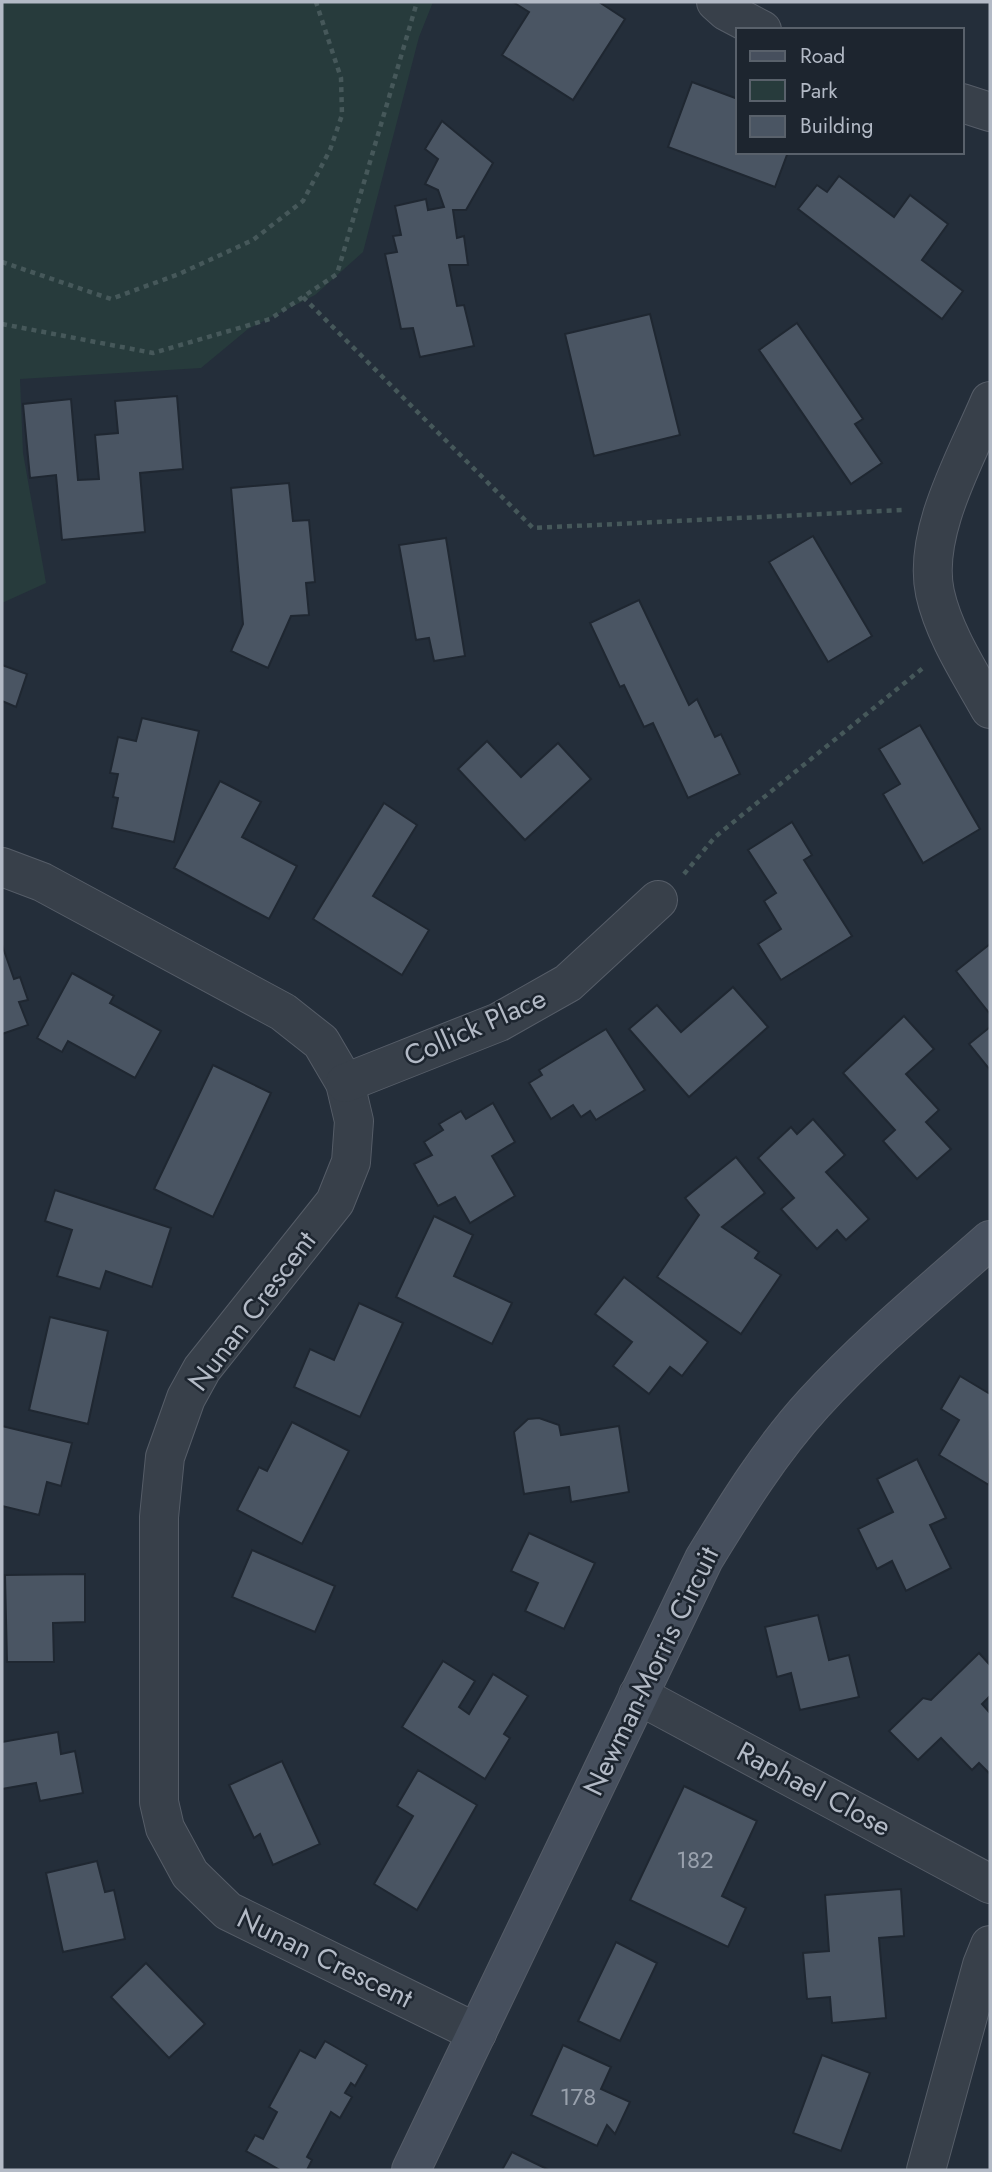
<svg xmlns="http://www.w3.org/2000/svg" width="992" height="2172" viewBox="0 0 992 2172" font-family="Jost,sans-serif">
  <rect width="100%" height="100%" fill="#242e3a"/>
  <!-- green -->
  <path fill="#273b3c" d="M2 2H433L419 37 363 252 315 295 248 329 201 368 20 379 23 453 46 583 2 603Z"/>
  <!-- building -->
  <g fill="#4a5563" stroke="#1f2731" stroke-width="2">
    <path d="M513 2H599L625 19 573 100 502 55 529 12Z"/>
    <path d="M692 82 738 99V152H788L775 187 668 147Z"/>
    <path d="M442 121 493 163 466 210H453L457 238 464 236 468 265H449L457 306 464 305 474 346 420 357 413 328 401 329 385 254 397 252 393 236 401 235 395 206 426 199 428 210 444 207 438 190 425 184 438 159 425 149Z"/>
    <path d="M839 176 894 217 910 195 948 224 922 260 963 291 942 319 798 209 817 185 827 192Z"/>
    <path d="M650 314 680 435 594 456 565 334Z"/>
    <path d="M797 323 863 419 855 424 882 463 851 484 759 350Z"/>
    <path d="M177 396 183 469 140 473 145 532 62 540 56 475 30 478 23 404 71 399 78 480 99 479 95 435 118 433 115 401Z"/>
    <path d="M289 483 293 521 309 520 315 582 306 583 309 615 291 616 268 668 231 651 243 624 231 488Z"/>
    <path d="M813 536 872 636 828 662 769 562Z"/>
    <path d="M446 538 465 656 434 661 429 638 416 640 399 545Z"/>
    <path d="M639 600 689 705 697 699 715 737 721 734 740 774 688 798 653 723 644 727 624 685 620 687 590 623Z"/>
    <path d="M2 665 27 674 16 707 2 701Z"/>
    <path d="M142 718 199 731 174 842 112 828 118 798 113 797 118 774 110 773 118 737 136 741Z"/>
    <path d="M920 725 980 829 923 863 883 794 900 784 879 749Z"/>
    <path d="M487 741 521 777 558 743 591 779 525 840 458 769Z"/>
    <path d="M220 781 261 802 242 837 297 866 269 919 174 868Z"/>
    <path d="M384 803 417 825 373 896 429 930 402 975 313 919Z"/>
    <path d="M792 822 812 855 804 860 852 936 781 980 758 944 781 929 764 901 776 893 748 850Z"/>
    <path d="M990 944V1014L956 971Z"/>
    <path d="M2 945 14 979 20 977 28 1000 19 1002 28 1025 2 1034Z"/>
    <path d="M72 973 114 996 110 1003 161 1031 135 1078 68 1041 62 1052 37 1038Z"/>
    <path d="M733 987 768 1027 689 1097 629 1029 657 1005 681 1032Z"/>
    <path d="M904 1016 934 1049 906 1074 939 1110 926 1122 951 1149 917 1179 883 1141 895 1130 843 1073Z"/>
    <path d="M990 1027V1070L969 1044Z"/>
    <path d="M606 1029 645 1090 596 1120 590 1111 581 1117 573 1105 551 1119 529 1083 542 1075 539 1070Z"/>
    <path d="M213 1065 271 1093 213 1217 154 1189Z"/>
    <path d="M493 1103 515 1142 492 1156 515 1196 470 1223 455 1197 438 1206 414 1164 432 1155 424 1142 443 1130 439 1124 461 1111 466 1119Z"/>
    <path d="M813 1119 845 1155 826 1172 869 1219 846 1240 837 1230 817 1249 781 1209 794 1198 758 1158 791 1127 797 1134Z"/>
    <path d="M736 1157 765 1193 722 1227 759 1252 755 1258 781 1275 741 1334 657 1277 699 1215 685 1198Z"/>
    <path d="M55 1190 171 1228 152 1287 106 1271 100 1289 57 1276 72 1230 45 1221Z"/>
    <path d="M434 1216 473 1235 454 1276 512 1303 492 1344 396 1297Z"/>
    <path d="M624 1277 708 1342 682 1376 670 1367 649 1394 613 1366 632 1342 595 1314Z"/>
    <path d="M359 1303 403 1323 360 1417 294 1387 310 1349 334 1360Z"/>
    <path d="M50 1317 108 1331 88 1424 29 1410Z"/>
    <path d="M960 1376 990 1394 989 1485 939 1455 959 1420 941 1409Z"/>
    <path d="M539 1418 559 1425 561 1435 619 1426 629 1492 571 1502 569 1487 524 1494 514 1432 528 1419Z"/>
    <path d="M292 1422 349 1451 302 1544 237 1510 259 1467 267 1471Z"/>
    <path d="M2 1426 72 1443 61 1486 47 1482 39 1515 2 1506Z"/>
    <path d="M917 1459 946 1518 930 1525 951 1568 906 1591 892 1561 877 1569 858 1529 893 1512 877 1479Z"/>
    <path d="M529 1533 595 1563 564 1629 525 1611 538 1583 511 1571Z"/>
    <path d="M252 1550 335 1586 315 1632 232 1597Z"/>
    <path d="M85 1574V1622L53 1623 54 1662H7L5 1575Z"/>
    <path d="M818 1615 829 1660 849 1655 859 1697 800 1710 791 1673 777 1677 765 1627Z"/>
    <path d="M979 1653 990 1665V1696L982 1704 990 1713V1774L979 1763 972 1770 941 1738 918 1760 889 1731 923 1698 931 1700Z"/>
    <path d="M443 1661 475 1681 459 1707 469 1714 493 1674 528 1696 504 1734 510 1738 485 1779 402 1727Z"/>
    <path d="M58 1732 61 1754 75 1751 83 1793 40 1801 36 1783 2 1789V1742Z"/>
    <path d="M282 1761 320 1844 273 1865 260 1834 254 1838 229 1785Z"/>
    <path d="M418 1770 477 1805 417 1910 374 1884 413 1816 397 1806Z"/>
    <path d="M684 1786 757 1821 722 1896 746 1908 728 1947 630 1900Z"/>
    <path d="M97 1861 105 1892 114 1890 125 1939 63 1952 46 1873Z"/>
    <path d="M901 1889 904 1936 879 1938 886 2018 832 2023 830 1997 807 1999 803 1953 829 1951 825 1895Z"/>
    <path d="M616 1942 657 1963 620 2041 578 2021Z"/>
    <path d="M146 1963 205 2024 169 2058 111 1997Z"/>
    <path d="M325 2041 367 2065 355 2086 351 2083 345 2093 352 2097 340 2118 331 2112 307 2157 312 2160 307 2170H280L246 2151 255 2135 263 2139 277 2112 269 2107 300 2050 315 2058Z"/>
    <path d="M563 2045 611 2067 601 2089 630 2102 615 2134 607 2125 597 2146 531 2115Z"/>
    <path d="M822 2055 870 2073 841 2151 793 2133Z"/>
    <path d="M512 2152 549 2170H502Z"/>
  </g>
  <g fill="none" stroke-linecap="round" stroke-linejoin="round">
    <!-- street casing -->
    <g stroke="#565d68" stroke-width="40">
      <g id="street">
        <path d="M716 2 726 11 762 30"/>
        <path d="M962 103 990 112"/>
        <path d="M990 401C967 456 922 533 935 593 944 634 970 673 990 709"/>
        <path d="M2 867 42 882 283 1012 321 1042 345 1083 354 1121 351 1162 335 1202 202 1369 186 1398 165 1457 159 1517V1802L165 1828 190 1874 228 1911 477 2033"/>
        <path d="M345 1083 499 1022 568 983 658 900"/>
        <path d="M638 1695 990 1884"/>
        <path d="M926 2170 982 1965 990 1945"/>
      </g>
    </g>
    <!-- secondary casing -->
    <g stroke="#565d68" stroke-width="40">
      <path id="secondary" d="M411 2170 704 1559C737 1505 771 1450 814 1403 868 1344 930 1293 990 1240"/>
    </g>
    <!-- path -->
    <g stroke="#46585a" stroke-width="4.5" stroke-dasharray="5 5" stroke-linecap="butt">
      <path d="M2 262 111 299 179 274 253 240 303 201 330 150 342 115 341 78 316 2"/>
      <path d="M303 297 533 528 904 510"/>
      <path d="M2 324 153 353 270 319 337 274 417 2"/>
      <path d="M684 874 715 837 923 668"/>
    </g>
    <!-- street -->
    <use href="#street" stroke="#38404a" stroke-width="38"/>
    <!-- secondary -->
    <use href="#secondary" stroke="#464f5d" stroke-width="38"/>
  </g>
  <g text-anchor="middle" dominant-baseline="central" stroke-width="5" stroke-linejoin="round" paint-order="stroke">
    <!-- number labels -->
    <g font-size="24" fill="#99a1ad">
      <text x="695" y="1859">182</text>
      <text x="578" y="2096">178</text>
    </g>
    <!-- street labels -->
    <g font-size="28" fill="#b3bac6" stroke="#1d252f">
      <text transform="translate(475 1027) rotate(-24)">Collick Place</text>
      <text transform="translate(252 1311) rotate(-53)">Nunan Crescent</text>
      <text transform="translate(651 1671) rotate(-64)">Newman-Morris Circuit</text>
      <text transform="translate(814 1789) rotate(28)">Raphael Close</text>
      <text transform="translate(325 1958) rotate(26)">Nunan Crescent</text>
    </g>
  </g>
  <!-- border -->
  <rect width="992" height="2172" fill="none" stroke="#b3bac6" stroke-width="7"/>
  <!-- legend -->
  <rect x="736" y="28" width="228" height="126" fill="#1d252f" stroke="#59616b" stroke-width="2"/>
  <rect x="750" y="51" width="35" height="10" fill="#464f5d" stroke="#59616b" stroke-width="2"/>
  <text x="800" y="63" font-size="21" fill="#b3bac6">Road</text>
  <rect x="750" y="80" width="35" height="21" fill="#273b3c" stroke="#59616b" stroke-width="2"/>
  <text x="800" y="98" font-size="21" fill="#b3bac6">Park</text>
  <rect x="750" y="116" width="35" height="21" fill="#4a5563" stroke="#59616b" stroke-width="2"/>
  <text x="800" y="133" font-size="21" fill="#b3bac6">Building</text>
</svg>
